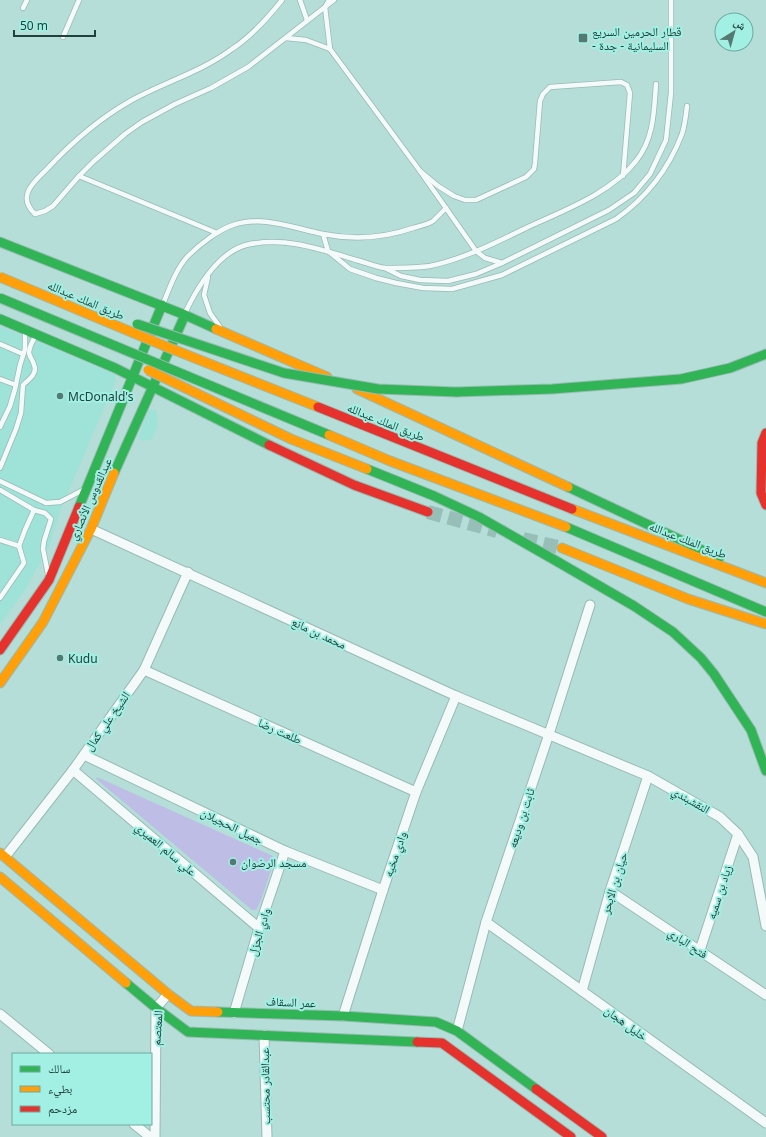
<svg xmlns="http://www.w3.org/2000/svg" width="766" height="1137" viewBox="0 0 766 1137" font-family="'Noto Sans','Noto Naskh Arabic',sans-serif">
  <rect width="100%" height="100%" fill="#b4ded7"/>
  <!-- built -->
  <g fill="#9ee2d8">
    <path d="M0 326 115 374 116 380 60 511 50 544 25 590 0 624Z"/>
    <path d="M149 409 156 410 158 424 152 439 143 441 138 438Z"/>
  </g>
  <!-- green -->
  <path fill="#bdbde6" d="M95 778H99L273 856 274 861 261 900 256 910H252Z"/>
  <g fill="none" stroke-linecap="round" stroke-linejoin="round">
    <!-- primary-tunnel -->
    <g stroke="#97bfb8" stroke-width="14" stroke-dasharray="14 7" stroke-linecap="butt">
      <path d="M428 512 497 531"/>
      <path d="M523 539 562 548"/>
    </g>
    <!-- lane casing -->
    <g stroke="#99bab5" stroke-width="6">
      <g id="lane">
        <path d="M282 0C267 19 252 36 232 49 201 72 165 82 132 100 100 118 72 142 47 169 34 182 16 196 35 214L45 211 53 206 79 176 94 161 125 134 142 122 175 104 211 88 248 67 334 0"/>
        <path d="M300 0 307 20"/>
        <path d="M23 8 27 0"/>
        <path d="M63 37 79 0"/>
        <path d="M286 38 306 40 330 49 325 7 329 0"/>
        <path d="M330 49 420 171 476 251 485 258 502 263"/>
        <path d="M420 171 438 186 454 196 465 200H476L526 177 534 169 535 163 540 101 543 94 550 87 621 82 627 85 630 93 623 176"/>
        <path d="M79 176 217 233"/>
        <path d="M323 234 328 251 350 269 376 278 396 283 423 288 452 289 502 275 616 219C646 198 669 168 682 134 685 125 686 115 687 106"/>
        <path d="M385 268 401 276 420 280 448 281 476 274 502 263 609 210 634 193 650 174 666 140 671 93V0"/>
        <path d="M208 277 204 295 210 313 220 327"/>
        <path d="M163 304C169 289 177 267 188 256 199 245 218 230 233 225 264 215 293 228 323 234 353 240 384 238 413 228 419 226 427 225 433 221 437 217 442 212 446 208"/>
        <path d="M185 313C197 288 217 253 246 245 284 236 320 249 356 260 365 262 375 267 385 268 399 268 416 268 430 266 464 259 497 242 528 227 565 210 611 193 636 161 654 139 654 111 656 84"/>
        <path d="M0 344 23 354"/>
        <path d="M0 379 16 385"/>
        <path d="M0 427 10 406 15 389 20 365 25 349V330"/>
        <path d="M0 468 16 429 21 413 23 385C28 380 38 374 34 365 33 360 30 358 29 353 29 347 33 340 36 335"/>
        <path d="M0 481 46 503 60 502 83 490"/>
        <path d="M0 490 34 510 45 513 51 519 44 541 43 549 48 574"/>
        <path d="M0 540 19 546"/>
        <path d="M0 598 24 563 19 546 25 530 34 510"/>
      </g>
    </g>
    <!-- street casing -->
    <g stroke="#99bab5" stroke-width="11">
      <g id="street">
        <path d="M91 529 456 696 648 776 720 817 738 834 753 857 766 926"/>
        <path d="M144 670 416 792"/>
        <path d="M84 755 285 851 383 890"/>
        <path d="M73 770 259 928"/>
        <path d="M5 857 73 770 144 670 188 572"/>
        <path d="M610 891 766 995"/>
        <path d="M486 922 766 1123"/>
        <path d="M700 950 738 834"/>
        <path d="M582 991 610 891 648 776"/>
        <path d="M234 1013 259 928 285 851"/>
        <path d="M0 1014 49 1054"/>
        <path d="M343 1016 383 890 416 792 456 696"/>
        <path d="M457 1031 486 922 549 734 590 605"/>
        <path d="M264 1035 267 1137"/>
        <path d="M134 1124 150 1137"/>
        <path d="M155 1137 156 1008 168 994"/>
      </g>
    </g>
    <!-- fast casing -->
    <g stroke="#99bab5" stroke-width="11">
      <g id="fast">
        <path d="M0 242 185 315 216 329"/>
        <path d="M0 319 115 368 269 445"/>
        <path d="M456 392 552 389 681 379 730 368 766 354"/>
        <path d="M114 473 185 315"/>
        <path d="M568 487 719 558"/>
        <path d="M79 507 162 305"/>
        <path d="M566 527 766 612"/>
        <path d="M558 562 634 606 673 632 701 658 714 674 751 730 766 771"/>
        <path d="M126 983 156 1008 188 1032 417 1042"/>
        <path d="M218 1012 343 1016 436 1022 457 1031 536 1089"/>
      </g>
    </g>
    <!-- slow casing -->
    <g stroke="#99bab5" stroke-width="11">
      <g id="slow">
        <path d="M216 329 327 377"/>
        <path d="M357 389 568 487"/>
        <path d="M572 509 766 583"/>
        <path d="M562 548 688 599 766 624"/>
        <path d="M0 683 43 622 91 529 114 473"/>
        <path d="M0 853 168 994 191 1011 218 1012"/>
        <path d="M0 877 126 983"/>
      </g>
    </g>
    <!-- jam casing -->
    <g stroke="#99bab5" stroke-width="11">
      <g id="jam">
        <path d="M766 433 762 443 761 493 766 505"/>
        <path d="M269 445 354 485 428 512"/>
        <path d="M0 650 49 580 79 507"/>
        <path d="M417 1042 442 1043 571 1137"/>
        <path d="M536 1089 602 1137"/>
      </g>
    </g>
    <!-- lane -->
    <use href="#lane" stroke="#f4faf9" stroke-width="4.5"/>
    <!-- street -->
    <use href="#street" stroke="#f4faf9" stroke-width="9"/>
    <!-- fast -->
    <use href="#fast" stroke="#30b455" stroke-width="9"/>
    <!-- slow -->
    <use href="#slow" stroke="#ff9f0a" stroke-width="9"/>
    <!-- jam -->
    <use href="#jam" stroke="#e5322d" stroke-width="9"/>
    <!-- fast-bridge casing -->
    <g stroke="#99bab5" stroke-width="11" stroke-linecap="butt">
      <g id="fast-bridge">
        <path d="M0 298 329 435"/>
        <path d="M137 324 284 373 378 389 456 392"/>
        <path d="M367 469 434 496 479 517 558 562"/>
      </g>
    </g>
    <!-- slow-bridge casing -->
    <g stroke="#99bab5" stroke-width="11" stroke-linecap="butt">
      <g id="slow-bridge">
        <path d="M0 277 167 347 318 407"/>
        <path d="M148 370 291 439 367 469"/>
        <path d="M329 435 390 461 566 527"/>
      </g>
    </g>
    <!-- jam-bridge casing -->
    <g stroke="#99bab5" stroke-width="11" stroke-linecap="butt">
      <path id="jam-bridge" d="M318 407 572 509"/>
    </g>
    <!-- fast-bridge -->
    <use href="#fast-bridge" stroke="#30b455" stroke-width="9"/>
    <!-- slow-bridge -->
    <use href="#slow-bridge" stroke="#ff9f0a" stroke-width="9"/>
    <!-- jam-bridge -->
    <use href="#jam-bridge" stroke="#e5322d" stroke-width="9"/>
  </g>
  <!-- markers -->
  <g fill="#547872" stroke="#a2efe3" stroke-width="1.5">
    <rect x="578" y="33" width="10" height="10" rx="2"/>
    <circle cx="60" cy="396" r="4"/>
    <circle cx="60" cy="658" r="4"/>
    <circle cx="233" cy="862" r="4"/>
  </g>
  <g text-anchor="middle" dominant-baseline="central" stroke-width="4" stroke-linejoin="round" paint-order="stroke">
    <!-- poi labels -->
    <g font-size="12" fill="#21413c" stroke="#a2efe3" text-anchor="start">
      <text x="592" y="31">قطار الحرمين السريع<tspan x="592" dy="14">- السليمانية - جدة</tspan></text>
      <text x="68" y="396">McDonald's</text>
      <text x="68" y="658">Kudu</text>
      <text x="241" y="862">مسجد الرضوان</text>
    </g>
    <!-- street labels -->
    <g font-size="12" fill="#21413c" stroke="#a2efe3">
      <text transform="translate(86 300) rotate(23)">طريق الملك عبدالله</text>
      <text transform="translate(386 422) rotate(22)">طريق الملك عبدالله</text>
      <text transform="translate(90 499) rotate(-66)">عبدالقدوس الأنصاري</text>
      <text transform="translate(688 540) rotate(21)">طريق الملك عبدالله</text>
      <text transform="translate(319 633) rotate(25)">محمد بن مانع</text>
      <text transform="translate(107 721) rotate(-55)">الشيخ علي كمال</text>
      <text transform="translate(280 731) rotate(24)">طلعت رضا</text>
      <text transform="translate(691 800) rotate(30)">النقشبندي</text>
      <text transform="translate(521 818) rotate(-72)">ثابت بن وديعه</text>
      <text transform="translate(232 826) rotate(26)">جميل الحجيلان</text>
      <text transform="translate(166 849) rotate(40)">علي سالم العميري</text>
      <text transform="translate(395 854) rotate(-71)">وادي مخيه</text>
      <text transform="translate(614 883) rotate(-73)">حيان بن الابحر</text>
      <text transform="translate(719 892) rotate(-72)">زياد بن سميه</text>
      <text transform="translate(259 932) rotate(-73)">وادي الجزل</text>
      <text transform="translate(688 943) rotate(34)">فتح الباري</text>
      <text transform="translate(291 1002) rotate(2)">عمر السقاف</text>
      <text transform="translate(626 1023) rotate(36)">خليل هجان</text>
      <text transform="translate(157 1028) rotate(-86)">المعتصم</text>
      <text transform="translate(265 1086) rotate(-91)">عبدالقادر محتسب</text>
    </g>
  </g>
  <!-- legend -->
  <rect x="12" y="1053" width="140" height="72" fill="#a2efe3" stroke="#6ea9a0"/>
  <rect x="20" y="1066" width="20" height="6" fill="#30b455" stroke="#6ea9a0"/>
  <text x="48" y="1073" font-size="12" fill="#21413c">سالك</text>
  <rect x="20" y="1086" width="20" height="6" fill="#ff9f0a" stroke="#6ea9a0"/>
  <text x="48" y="1093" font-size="12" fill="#21413c">بطيء</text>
  <rect x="20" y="1106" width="20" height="6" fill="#e5322d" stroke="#6ea9a0"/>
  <text x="48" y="1113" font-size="12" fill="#21413c">مزدحم</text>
  <!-- north arrow -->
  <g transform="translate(734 32) rotate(37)"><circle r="19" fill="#a2efe3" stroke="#6ea9a0"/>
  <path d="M0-3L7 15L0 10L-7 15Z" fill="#547872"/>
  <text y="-6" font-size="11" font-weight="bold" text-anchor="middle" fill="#21413c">ش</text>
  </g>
  <!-- scale -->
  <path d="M14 30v6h81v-6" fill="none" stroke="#21413c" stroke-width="2"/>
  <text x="20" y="30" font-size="12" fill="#21413c" stroke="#a2efe3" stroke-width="3" paint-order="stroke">50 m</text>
</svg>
